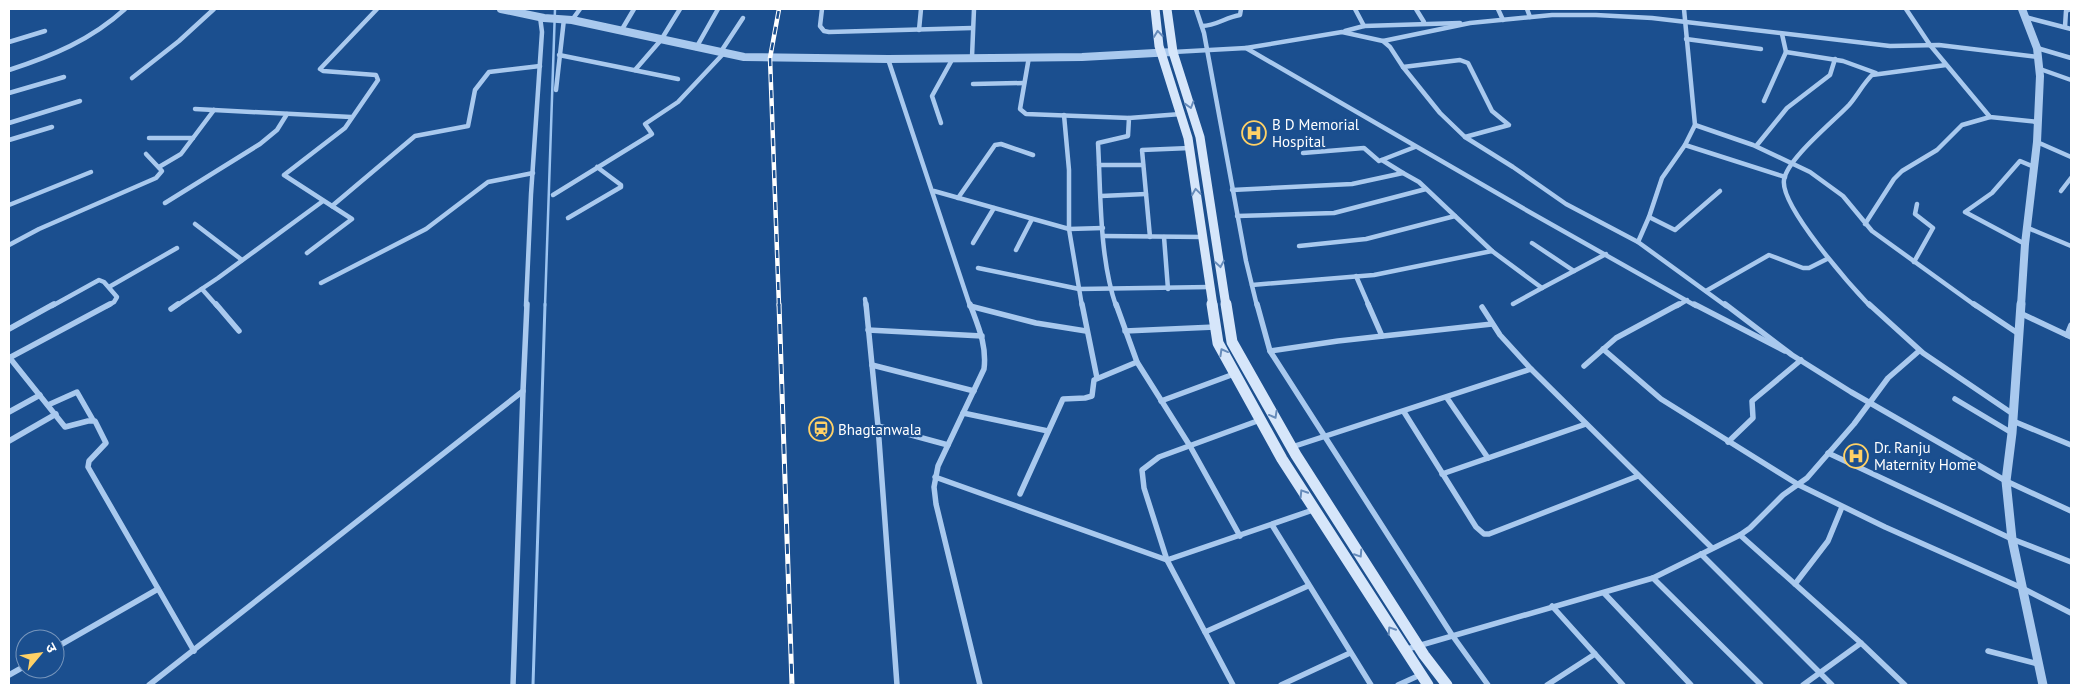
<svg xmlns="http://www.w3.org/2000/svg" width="2080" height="694" viewBox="0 0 2080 694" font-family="'PT Sans','Noto Sans Devanagari',sans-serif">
  <rect width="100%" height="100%" fill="#1b4f8f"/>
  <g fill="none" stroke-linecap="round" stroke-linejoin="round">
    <!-- stream-far1 -->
    <path stroke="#9cc4f0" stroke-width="2.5" d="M545 306 555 9"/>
    <!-- stream -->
    <path stroke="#9cc4f0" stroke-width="3" d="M533 685 545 304"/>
    <!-- minor-far1 -->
    <g stroke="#a9c9ee" stroke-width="4.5">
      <path d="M822 9 820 26 824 31 829 32 972 28"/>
      <path d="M1196 9 1204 33 1246 261 1257 306"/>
      <path d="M1355 9 1364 26"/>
      <path d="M1416 9 1424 22"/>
      <path d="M1498 9 1503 20"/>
      <path d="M1527 9 1530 17"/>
      <path d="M1906 9 1930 45 1990 117 2038 122"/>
      <path d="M2025 17 2071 29"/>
      <path d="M572 20 580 9"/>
      <path d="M1202 26C1216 26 1226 17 1240 15L1241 9"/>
      <path d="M2065 27 2066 11 2071 9"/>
      <path d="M919 30 921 9"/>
      <path d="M621 31 634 9"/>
      <path d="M1345 31 1364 26 1460 23"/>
      <path d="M1782 34 1786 52 1843 61 1876 73"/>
      <path d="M1686 39 1761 49"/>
      <path d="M1383 41 1470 23 1552 15H1596L1652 18 1890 46 1939 45 2038 57"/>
      <path d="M9 42 45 31"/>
      <path d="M696 48 718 9"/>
      <path d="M1246 48 1342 32 1383 41 1390 47 1403 67 1440 113 1465 137 1513 167 1566 204 1638 242 1726 306"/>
      <path d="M2037 48 2071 58"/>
      <path d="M1173 52 1246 48 1533 214 1696 306"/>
      <path d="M720 53 743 18"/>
      <path d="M559 55 678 79"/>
      <path d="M972 57 974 9"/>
      <path d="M1029 57 1020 109 1026 114 1129 118"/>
      <path d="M888 59 970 306"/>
      <path d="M1403 67 1460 60 1468 63 1492 111 1509 125 1465 137"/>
      <path d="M2040 69 2071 80"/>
      <path d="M9 70C52 56 91 40 125 9"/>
      <path d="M635 70 661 40 680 9"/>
      <path d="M132 78 179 41 214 9"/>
      <path d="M973 84 1024 83"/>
      <path d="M556 90 564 19"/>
      <path d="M9 93 64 77"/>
      <path d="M1764 101 1786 52"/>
      <path d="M195 109 351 117"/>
      <path d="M9 123 80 101"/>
      <path d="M941 123 932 96 953 58"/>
      <path d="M1695 125 1753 145 1810 172 1843 196 1872 231 1976 306"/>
      <path d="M149 138H193"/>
      <path d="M9 140 52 127"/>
      <path d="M2037 142 2071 157"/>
      <path d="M1685 145 1785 177"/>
      <path d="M1757 145 1787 108 1830 75 1835 59"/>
      <path d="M1303 153 1364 148 1379 161 1415 147"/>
      <path d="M1382 160 1403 173"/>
      <path d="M1099 165H1143"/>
      <path d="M159 167 181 154 214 110"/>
      <path d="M1232 190 1352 184 1403 173 1419 182 1492 251"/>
      <path d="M934 191 1069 229V170L1064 115"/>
      <path d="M2061 191 2071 178"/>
      <path d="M553 195 652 134 645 124 678 102 723 54"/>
      <path d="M1101 196 1146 194"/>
      <path d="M958 198 995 145 1001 144 1033 155"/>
      <path d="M165 203 260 144 277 130 287 114"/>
      <path d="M9 205 91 172"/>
      <path d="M332 206 415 136 468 126 475 90 489 72 540 66"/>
      <path d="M1237 216 1334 213 1426 189"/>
      <path d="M1649 217 1675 230 1720 191"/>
      <path d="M568 218 621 187V185L597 167"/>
      <path d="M195 224 242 260"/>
      <path d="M1865 224 1894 179 1902 171 1937 150 1962 125 1990 117"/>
      <path d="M2028 228 2071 246"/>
      <path d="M1104 236 1203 237"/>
      <path d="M1150 237 1142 150 1190 148"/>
      <path d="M1164 237 1168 289"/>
      <path d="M1638 242 1649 217 1662 178 1685 145 1695 125 1684 9"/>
      <path d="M973 243 994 208"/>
      <path d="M1532 243 1574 271"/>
      <path d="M2025 244 1965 212 1992 193 2020 161 2034 167"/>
      <path d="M9 245 39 229 156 178 162 171 146 154"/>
      <path d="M1299 246 1366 239 1455 216"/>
      <path d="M1016 250 1032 219"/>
      <path d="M307 253 352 219 284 175 345 128 378 80 376 75 323 71 320 69 377 9"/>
      <path d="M1914 262 1933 228 1915 214 1917 204"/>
      <path d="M978 268 1079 289 1210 287"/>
      <path d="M1356 276 1369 306"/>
      <path d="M321 283 426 229 488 182 533 173"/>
      <path d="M1252 285 1374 275 1492 251 1542 288 1606 254"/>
      <path d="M109 287 177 248"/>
      <path d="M202 289 217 306"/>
      <path d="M1706 291 1769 255 1803 268H1809L1827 259"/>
      <path d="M865 299 866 306"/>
      <path d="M1513 304 1542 288"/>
      <path d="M52 306 99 280 104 282 117 297 114 302 107 306"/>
      <path d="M176 306 218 278 323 201"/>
      <path d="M526 306 531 194 542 32 540 17"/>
      <path d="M1082 306 1069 229 1103 228"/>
      <path d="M1116 306C1099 256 1101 195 1098 143L1128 136 1129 118 1181 114"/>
      <path d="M1677 306 1687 300"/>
      <path d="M1870 306C1851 286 1780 206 1784 180 1787 159 1833 122 1849 105 1857 96 1863 84 1872 75L1946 65"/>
    </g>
    <!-- minor -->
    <g stroke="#a9c9ee" stroke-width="5.5">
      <path d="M216 304 239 331"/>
      <path d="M866 304 878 426 897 685"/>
      <path d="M970 304C978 326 987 345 984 369L938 466 934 487 936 504 980 685"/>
      <path d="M1082 304 1097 378"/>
      <path d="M1116 304 1137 362 1190 446 1240 536"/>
      <path d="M1257 304 1270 351 1452 635 1488 685"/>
      <path d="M1368 304 1382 336"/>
      <path d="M1694 304 1785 351"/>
      <path d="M1725 304 1792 355 1851 392 2006 481 2071 511"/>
      <path d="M1869 304 1923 353 2013 414"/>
      <path d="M1974 304 2019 334"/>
      <path d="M970 306 1036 323 1086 331"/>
      <path d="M1482 307 1500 335 1531 369"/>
      <path d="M171 309 178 304"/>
      <path d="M2020 313 2071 337"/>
      <path d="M9 329 54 304"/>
      <path d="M868 330 982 336"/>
      <path d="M1125 331 1215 327"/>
      <path d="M2067 335 2071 325"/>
      <path d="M1603 349 1661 399 1799 485 1885 527 2022 588 2071 613"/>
      <path d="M1270 351 1338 341 1492 324"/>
      <path d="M9 357 65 427 88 421H95L106 443 89 461 88 467 194 651"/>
      <path d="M9 358 110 304"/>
      <path d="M872 365 974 391"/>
      <path d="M1584 366 1616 338 1679 304"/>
      <path d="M1447 398 1488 458"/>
      <path d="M1955 399 2012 433"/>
      <path d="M1161 401 1234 374"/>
      <path d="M48 405 77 392 93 420"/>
      <path d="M9 412 40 395"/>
      <path d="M1404 412 1476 527 1484 534H1489L1638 476"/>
      <path d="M963 413 1048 431"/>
      <path d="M1260 420 1159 457 1142 470 1144 488 1167 560 1313 510"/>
      <path d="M2013 421 2071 445"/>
      <path d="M878 426 948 445"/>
      <path d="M9 441 56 414"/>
      <path d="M1728 442 1753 418 1752 401 1801 360"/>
      <path d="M1292 447 1531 369 1712 548"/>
      <path d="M1828 453 2012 539 2071 562"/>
      <path d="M1442 474 1586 424"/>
      <path d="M935 477 1167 560 1233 685"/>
      <path d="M1020 494 1063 399 1085 398 1092 396 1094 380 1137 362"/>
      <path d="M1272 525 1371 685"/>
      <path d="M1740 535 1861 643 1803 685"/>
      <path d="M1701 554 1832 685"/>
      <path d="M1653 578 1761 685"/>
      <path d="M1795 584 1828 541 1842 507"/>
      <path d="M1604 593 1691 685"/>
      <path d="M1552 606 1623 685"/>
      <path d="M1205 632 1308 586"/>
      <path d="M1861 643 1905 685"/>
      <path d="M55 648 158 589"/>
      <path d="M1404 650 1653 578 1740 535 1750 528 1783 495 1807 478 1854 424 1888 378 1919 351"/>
      <path d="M1988 651 2038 664"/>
      <path d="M9 675 25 666"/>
      <path d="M149 685 523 391 527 304"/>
      <path d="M513 685 523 391"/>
      <path d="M1281 685 1350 653"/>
      <path d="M1398 685 1420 675"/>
      <path d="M1547 685 1595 654"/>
    </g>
    <!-- tertiary-far1 -->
    <g stroke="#a9c9ee" stroke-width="8">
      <path d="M501 9 544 18 572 20 744 57 888 59 1082 57 1173 52"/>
      <path d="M2021 306 2025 244 2037 142 2040 76 2037 48 2022 9"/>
    </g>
    <!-- tertiary -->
    <path stroke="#a9c9ee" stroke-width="9" d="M2021 304 2012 433 2006 481 2012 539 2043 685"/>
    <!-- secondary-far1 -->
    <g stroke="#d6e6fa" stroke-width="9">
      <path d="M1155 9 1159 46 1188 138 1213 306"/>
      <path d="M1167 9 1173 52 1200 137 1226 306"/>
    </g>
    <!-- secondary -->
    <g stroke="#d6e6fa" stroke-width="11">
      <path d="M1212 304 1218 343 1282 459 1428 685"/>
      <path d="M1226 304 1232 342 1296 455 1424 655 1447 685"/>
    </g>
    <!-- rail-far1 casing -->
    <g stroke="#fff" stroke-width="4.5">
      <path id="rail-far1" d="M779 306 770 58 779 9"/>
    </g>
    <!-- rail casing -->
    <g stroke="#fff" stroke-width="5">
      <path id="rail" d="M779 304 792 685"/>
    </g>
    <!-- rail-far1 -->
    <use href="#rail-far1" stroke="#1b4f8f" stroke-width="2.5" stroke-dasharray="8" stroke-linecap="butt"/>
    <!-- rail -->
    <use href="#rail" stroke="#1b4f8f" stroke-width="3" stroke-dasharray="10" stroke-linecap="butt"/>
  </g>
  <!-- one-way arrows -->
  <defs><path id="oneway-chevron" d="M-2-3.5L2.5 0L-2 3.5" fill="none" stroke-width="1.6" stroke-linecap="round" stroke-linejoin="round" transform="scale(1.25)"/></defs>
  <g stroke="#668bba">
    <use href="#oneway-chevron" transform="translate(1158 34) rotate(-96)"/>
    <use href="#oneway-chevron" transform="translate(1190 105) rotate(73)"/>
    <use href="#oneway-chevron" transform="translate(1196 192) rotate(-98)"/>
    <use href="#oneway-chevron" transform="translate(1220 264) rotate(81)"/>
    <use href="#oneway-chevron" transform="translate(1223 352) rotate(-119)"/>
    <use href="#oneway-chevron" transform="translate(1274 415) rotate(61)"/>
    <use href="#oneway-chevron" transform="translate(1303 493) rotate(-122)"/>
    <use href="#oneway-chevron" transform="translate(1359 554) rotate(57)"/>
    <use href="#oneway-chevron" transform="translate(1391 630) rotate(-123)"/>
  </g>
  <!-- icons -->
  <defs>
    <g id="hospital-ring" transform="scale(1.25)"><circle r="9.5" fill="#1b4f8f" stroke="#ffd166" stroke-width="1.5"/><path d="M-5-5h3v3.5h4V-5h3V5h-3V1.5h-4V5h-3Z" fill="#ffd166"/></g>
    <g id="station-ring" transform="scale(1.25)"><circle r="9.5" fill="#1b4f8f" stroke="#ffd166" stroke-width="1.5"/><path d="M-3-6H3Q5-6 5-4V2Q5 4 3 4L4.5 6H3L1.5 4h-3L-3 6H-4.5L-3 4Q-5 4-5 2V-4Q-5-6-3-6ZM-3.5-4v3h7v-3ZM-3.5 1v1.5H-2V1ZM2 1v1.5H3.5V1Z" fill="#ffd166"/></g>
  </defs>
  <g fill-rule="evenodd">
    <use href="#hospital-ring" x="1254" y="133"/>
    <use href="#station-ring" x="821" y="429"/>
    <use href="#hospital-ring" x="1856" y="456"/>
  </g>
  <g text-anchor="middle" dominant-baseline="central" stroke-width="4.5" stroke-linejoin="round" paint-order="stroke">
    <!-- poi labels -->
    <g font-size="15" fill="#fff" stroke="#1b4f8f" text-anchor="start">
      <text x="1272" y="124">B D Memorial<tspan x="1272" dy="17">Hospital</tspan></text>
      <text x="838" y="429">Bhagtanwala</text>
      <text x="1874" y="447">Dr. Ranju<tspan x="1874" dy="17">Maternity Home</tspan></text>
    </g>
  </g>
  <!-- border -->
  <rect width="2080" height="694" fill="none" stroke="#ffffff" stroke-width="20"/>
  <!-- north arrow -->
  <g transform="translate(40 654) rotate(61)"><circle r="24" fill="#1b4f8f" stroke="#7695bc"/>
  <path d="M0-4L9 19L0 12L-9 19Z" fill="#ffd166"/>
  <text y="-8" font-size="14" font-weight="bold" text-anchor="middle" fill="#ffffff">उ</text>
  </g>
</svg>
